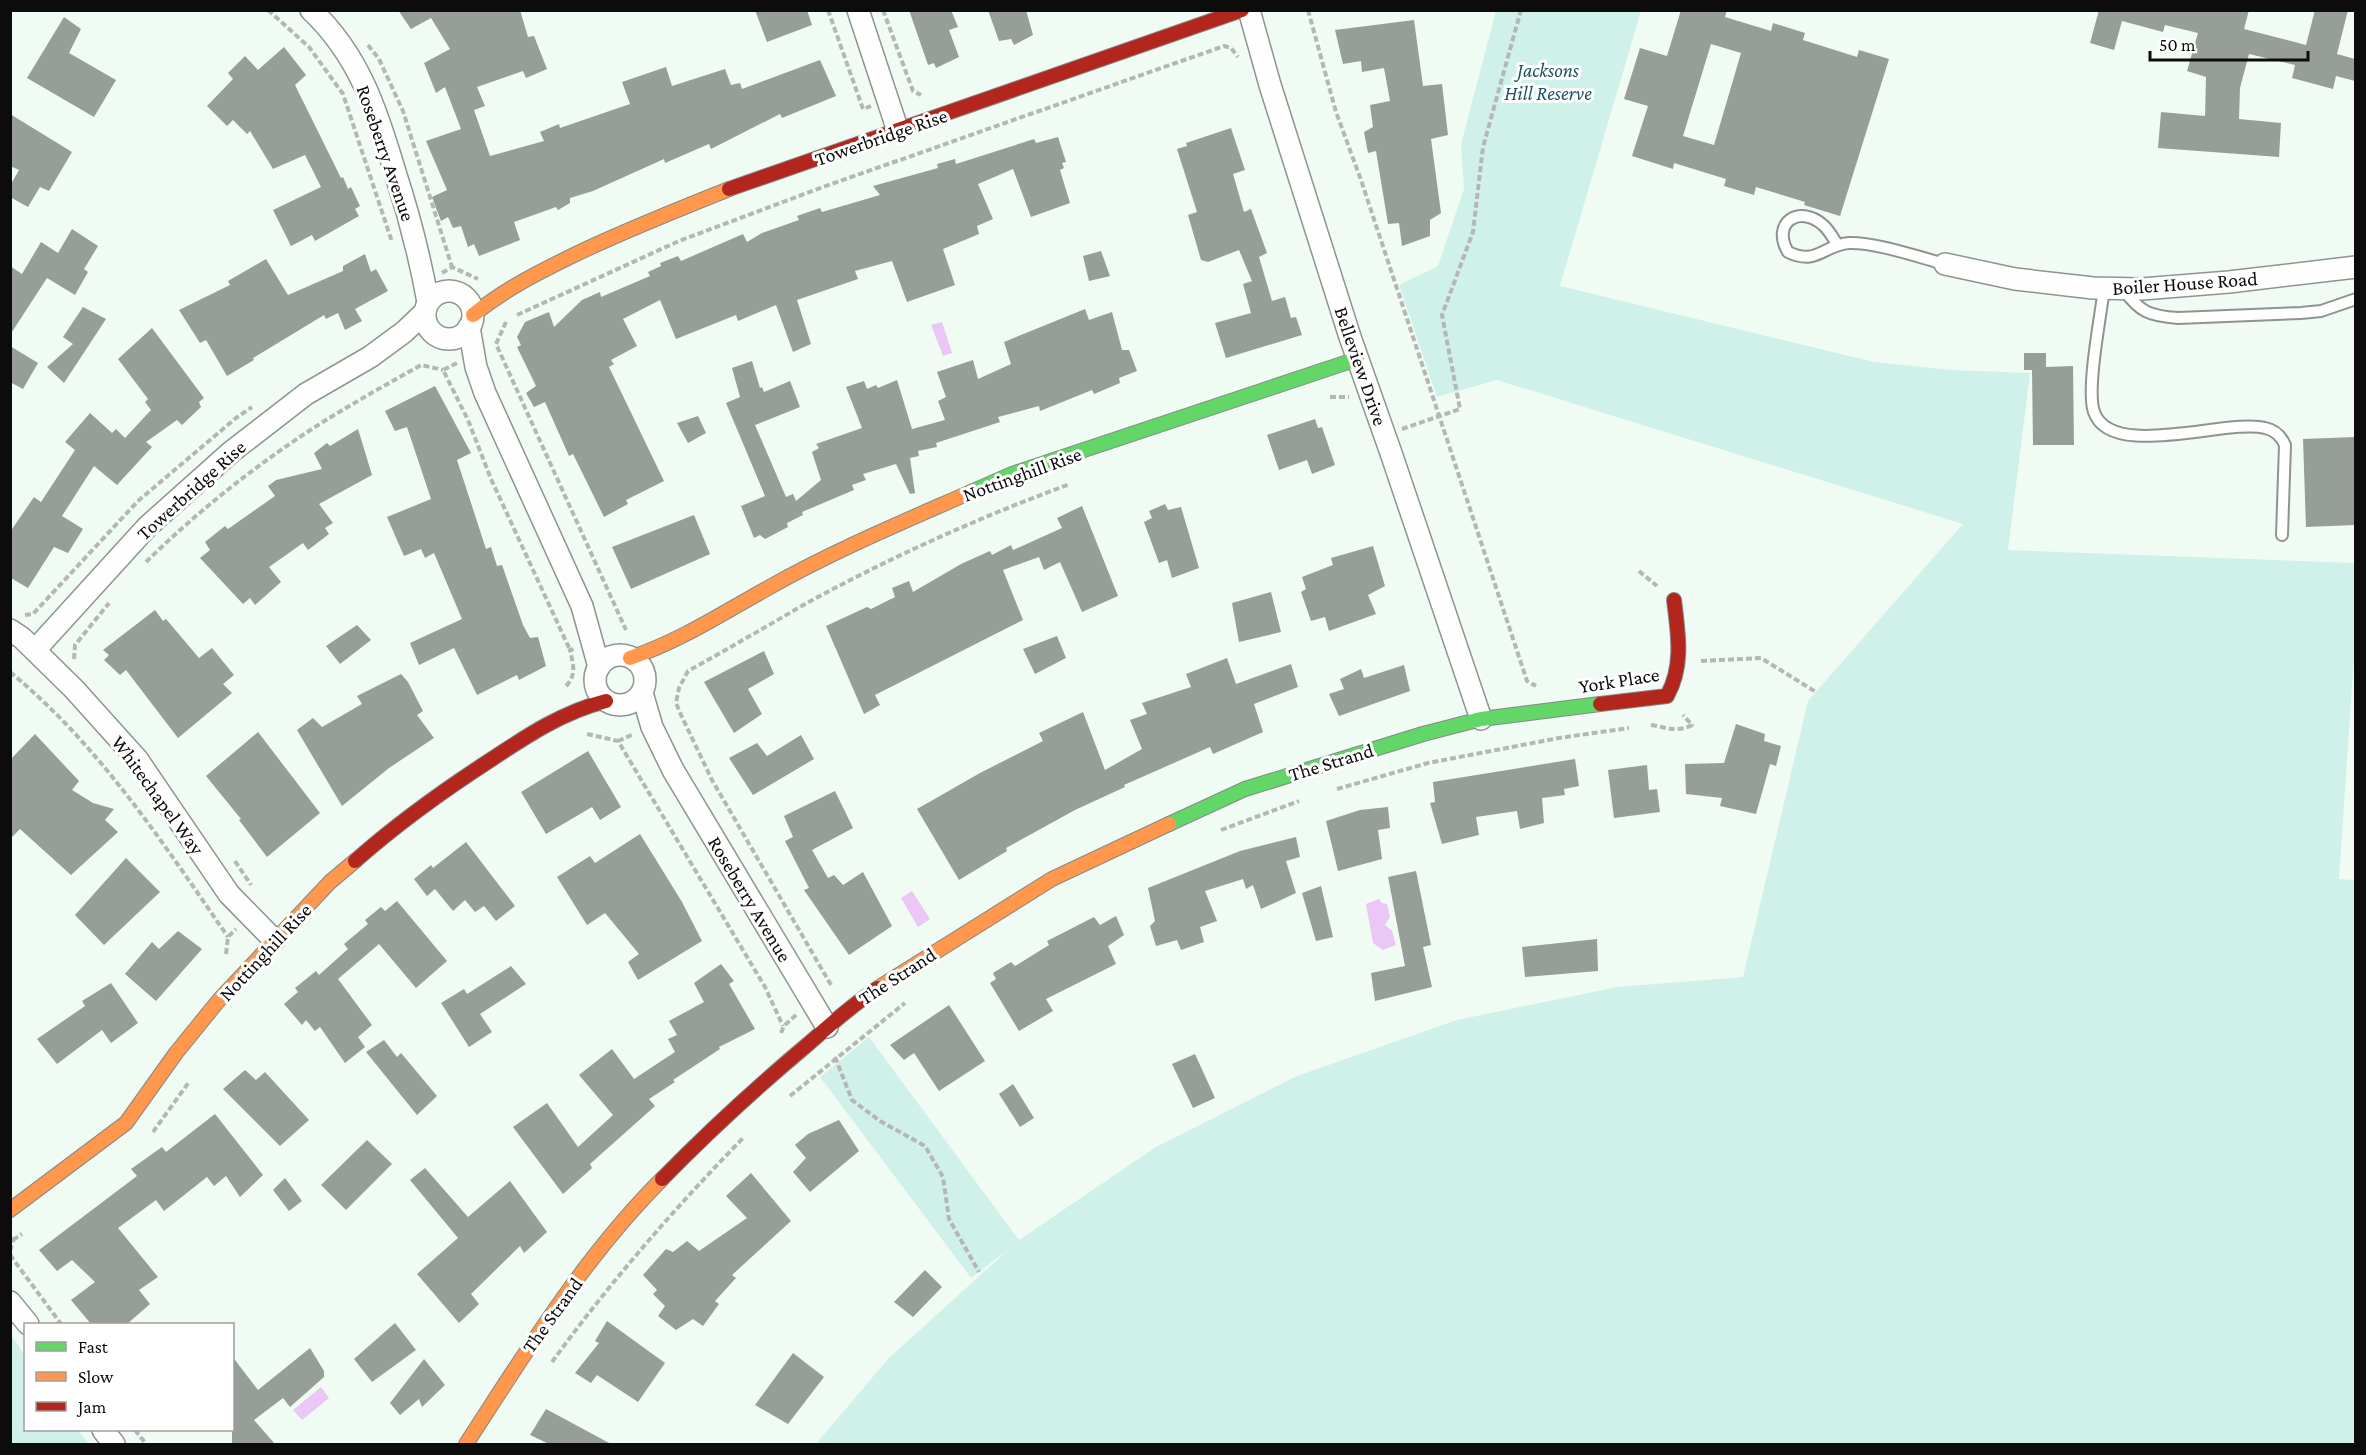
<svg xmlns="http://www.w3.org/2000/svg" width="2366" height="1455" viewBox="0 0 2366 1455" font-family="'Crimson Pro',serif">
  <rect width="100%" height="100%" fill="#f0fbf3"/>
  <!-- green -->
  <g fill="#d0f1ea">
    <path d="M1496 11H1641L1560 286 1874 362 1951 370 2030 373 2008 550 2355 563V642L2339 879 2356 880 2355 1444H816L888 1359 1009 1249 971 1278 820 1077 869 1037 1019 1240 1156 1147 1297 1076 1457 1020 1617 987 1743 977 1808 701 1963 524 1497 380 1437 397 1399 285 1438 266 1464 189 1461 144Z"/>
    <path d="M11 1335 25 1356 26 1430H78L89 1444H11Z"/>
  </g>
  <!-- water -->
  <g fill="#eac7f4">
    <path d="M942 322 952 353 943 356 931 325Z"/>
    <path d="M912 891 930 919 918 927 901 898Z"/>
    <path d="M1379 899 1382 903 1387 904 1390 917 1385 925 1392 931 1396 945 1383 950 1373 943 1366 904Z"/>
    <path d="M321 1387 329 1398 302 1420 293 1410Z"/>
  </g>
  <!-- building -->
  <g fill="#979e98" fill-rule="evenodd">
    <path d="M398 10H520L528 37 534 36 547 69 526 78 523 71 477 87 485 106 474 110 490 156 544 141 540 132 559 124 560 128 630 104 622 82 666 67 672 86 725 69 731 85 740 83 742 89 820 60 836 96 782 118 780 114 711 149 709 144 665 163 664 159 593 191 570 198V203L558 210 556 207 514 222 520 240 479 256 474 244 468 247 461 226 453 228 448 217 441 221 432 197 447 190 426 141 461 129 445 87 436 93 424 63 450 49 431 18 411 29Z"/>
    <path d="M755 10H807L812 25 767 42Z"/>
    <path d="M909 10H951L958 27 949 30 959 57 936 68 934 63 928 65Z"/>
    <path d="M988 10H1026L1033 35 1014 45 1011 39 999 41Z"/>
    <path d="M1681 10H1727L1725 17 1771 31 1773 23 1805 33 1803 40 1857 57 1859 50 1889 59 1840 216 1804 205 1805 202 1756 187 1754 195 1724 186 1726 179 1674 163 1673 169 1632 156 1648 106 1624 99 1640 48 1667 56ZM1711 44 1741 53 1714 145 1683 136Z"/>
    <path d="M2099 10H2249L2244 29 2306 45 2315 10H2348L2337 54 2355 59V81L2336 76 2333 89 2292 78 2295 65 2249 54 2240 88 2239 119 2281 123 2279 157 2158 148 2161 112 2205 116 2206 77 2187 71 2198 33 2165 25 2163 32 2122 21 2114 50 2090 43Z"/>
    <path d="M64 17 81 29 69 53 116 80 94 117 27 78Z"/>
    <path d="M1414 20 1423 86 1442 84 1448 135 1431 139 1441 213 1430 220V236L1402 246 1399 223 1388 224 1376 151 1368 153 1364 132 1373 127 1370 105 1390 101 1384 68 1362 72 1361 61 1343 64 1335 30Z"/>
    <path d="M284 47 306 75 295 85 341 178 343 177 348 189 351 187 360 206 355 209 359 216 315 241 312 235 291 246 273 210 321 187 305 155 273 169 250 131 247 134 233 120 227 126 207 106 233 79 228 73 245 56 258 70Z"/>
    <path d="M10 114 72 152 49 191 40 187 28 207 10 197V186L19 170 10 166Z"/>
    <path d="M1231 128 1245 170 1233 174 1244 212 1251 209 1267 253 1259 257 1272 301 1285 297 1291 318 1296 317 1302 335 1226 358 1215 323 1251 313 1243 284 1252 281 1239 250 1208 262 1201 260 1188 215 1197 212 1177 149 1187 146 1186 143Z"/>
    <path d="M1058 137 1066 162 1062 163 1064 168 1060 170 1070 203 1031 217 1013 169 978 184 993 219 977 226 979 234 943 249 955 285 907 302 892 261 855 271 858 279 797 300 811 344 793 352 776 305 738 321 736 315 676 339 660 300 623 319 637 346 611 360 614 364 609 367 664 481 626 500 628 504 604 517 573 454 569 456 545 402 534 407 526 393 536 386 517 347 521 345 517 337 525 322 549 312 554 327 582 300 600 292 601 297 650 276 648 272 661 266 660 263 678 256 681 261 743 234 747 242 762 233 799 220 797 216 820 208 822 212 880 195 873 186 938 168 937 164 955 159 956 164 1034 139 1036 143Z"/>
    <path d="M72 229 98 246 84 269 88 272 75 295 47 278 10 335V266L22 274 41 242 58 253Z"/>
    <path d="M1101 251 1110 276 1089 281 1083 256Z"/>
    <path d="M365 254 371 272 376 269 388 291 355 309 362 321 345 330 338 313 326 319 324 315 253 358 254 360 227 376 206 340 200 343 179 310 230 285 228 281 266 259 288 295 343 271V266Z"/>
    <path d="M83 307 106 319 64 383 47 367 73 344 63 337Z"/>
    <path d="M1085 309 1089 320 1112 312 1122 350H1129L1137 371 1119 378 1120 383 1094 394 1092 390 1040 411 1039 406 998 417 1000 422 936 443 937 447 918 451 919 456 910 458 915 493 910 494 896 464 863 474 866 480 852 485 854 490 802 512 803 515 787 523 788 527 765 539 760 535 754 538 741 506 765 496 726 403 740 397 732 368 752 361 760 388 762 387 764 392 790 381 800 407 755 425 786 497 793 494 796 501 821 480 812 452 819 448 816 444 862 428 846 387 864 381 867 389 876 385 878 388 897 380 912 429 945 420 938 401 946 397 937 372 973 360 978 379 1011 364 1004 342Z"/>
    <path d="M152 328 204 398 199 402 201 407 182 425 177 420 146 442 152 447 117 485 94 466 62 516 83 529 68 553 54 547 28 588 11 578 10 532 34 497 41 502 75 450 65 442 90 413 112 433 116 429 125 438 151 410 145 402 148 399 118 359Z"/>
    <path d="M10 346 38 363 23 389 10 382Z"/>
    <path d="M2024 353H2046V367L2073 366 2074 445H2033L2032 370H2024Z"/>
    <path d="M435 386 471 453 457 460 486 549 491 547 497 566 502 565 523 625 530 638 538 637 546 666 519 680 517 675 477 695 454 648 419 665 410 643 462 619 434 553 425 558 421 549 404 556 387 517 431 499 407 427 395 431 385 411Z"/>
    <path d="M698 416 706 433 688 443 677 423Z"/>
    <path d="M1315 419 1318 428 1322 427 1335 465 1312 474 1307 460 1279 470 1267 435Z"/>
    <path d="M358 429 372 475 319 504 333 523 325 528 329 534 308 550 303 543 269 567 281 582 255 605 250 598 243 604 200 558 210 550 205 542 225 526 228 529 275 496 268 486 276 480 322 469 314 453 327 443 330 446Z"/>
    <path d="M2355 437V525L2306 527 2303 439Z"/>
    <path d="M1165 504 1168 510 1181 507 1199 568 1172 578 1167 560 1159 563 1144 522 1152 518 1149 511Z"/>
    <path d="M1082 506 1118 596 1082 612 1060 562 1044 570 1039 557 1003 570 1023 620 875 695 880 705 864 714 826 626 867 607 871 609 895 597 892 588 909 581 913 592 961 564 990 551 992 555 1011 545 1013 550 1062 528 1057 518Z"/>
    <path d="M694 515 710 554 631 589 612 547Z"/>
    <path d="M1373 546 1385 586 1368 595 1376 614 1329 631 1325 617 1311 621 1301 592 1306 589 1302 577 1333 565 1331 558Z"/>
    <path d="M1271 592 1281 632 1239 642 1232 603Z"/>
    <path d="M155 610 163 621 166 619 199 658 212 648 234 675 223 684 232 693 178 738 126 670 120 675 104 660 109 655 103 650Z"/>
    <path d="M357 625 371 640 340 664 326 646Z"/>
    <path d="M1057 636 1066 658 1035 674 1023 649Z"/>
    <path d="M764 651 774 674 748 689 762 714 734 733 704 682Z"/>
    <path d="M1227 658 1236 684 1291 664 1298 687 1254 704 1263 732 1213 754 1210 747 1124 785 1125 787 1075 810 1006 848 1007 851 959 880 917 809 980 773 1043 741 1039 733 1083 712 1105 770 1142 749 1130 720 1147 714 1142 703 1191 687 1186 674Z"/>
    <path d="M1404 665 1410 691 1339 716 1329 694 1344 689 1340 679 1361 669 1364 678Z"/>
    <path d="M401 674 408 682 423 711 417 715 434 738 389 768 342 806 297 730 313 718 322 727 362 704 357 696Z"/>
    <path d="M1736 724 1765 734 1764 741 1781 746 1776 766 1770 764 1756 814 1720 806 1722 798 1686 794 1685 764 1724 763Z"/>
    <path d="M258 732 320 813 267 857 239 820 241 819 206 776Z"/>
    <path d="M35 734 79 781 72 790 93 803 114 809 105 820 118 832 71 875 20 829 10 839V760Z"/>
    <path d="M801 735 814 759 753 795 729 758 757 743 767 756Z"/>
    <path d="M588 751 621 807 600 820 592 807 546 834 521 792Z"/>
    <path d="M1575 759 1579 786 1564 789 1565 795 1542 798 1544 823 1520 829 1517 811 1476 817 1479 835 1442 844 1430 803 1435 802 1433 782Z"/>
    <path d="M1647 765 1649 790 1657 789 1660 812 1614 818 1608 770Z"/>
    <path d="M835 791 853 828 812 850 828 878 834 875 843 885 863 872 892 926 849 955 804 890 809 888 785 841 793 837 784 816Z"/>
    <path d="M1388 807 1390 828 1378 830 1382 859 1338 871 1326 821 1360 810Z"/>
    <path d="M640 834 682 902 702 941 638 980 628 962 639 954 605 913 587 925 557 877 590 856 595 863Z"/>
    <path d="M1296 837 1300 857 1286 861 1296 893 1261 909 1253 885 1246 889 1243 879 1205 891 1217 921 1200 927 1204 942 1181 950 1177 940 1156 946 1150 926 1155 921 1148 888 1240 851Z"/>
    <path d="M466 842 515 906 496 921 484 906 475 912 465 900 453 911 435 889 427 896 414 879 431 865 433 868Z"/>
    <path d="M126 858 160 892 104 945 75 915Z"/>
    <path d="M1416 871 1431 945 1423 947 1432 987 1375 1001 1371 973 1405 966 1388 877Z"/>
    <path d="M1321 886 1333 937 1316 941 1302 893Z"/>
    <path d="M397 901 447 961 416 988 379 944 338 979 372 1025 358 1037 365 1047 345 1063 320 1027 315 1031 306 1020 302 1025 284 1004 298 992 295 988 316 971 319 975 348 949 344 944 368 924 365 920 381 907 385 911Z"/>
    <path d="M1116 916 1124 935 1108 946 1116 964 1046 999 1053 1011 1019 1031 990 983 996 979 993 973 1011 962 1015 966 1049 945 1047 941 1094 917 1100 925Z"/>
    <path d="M178 931 202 949 156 1001 125 974 152 942 159 949Z"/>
    <path d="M1597 939 1598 971 1525 977 1522 947Z"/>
    <path d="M721 964 734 981 729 984 755 1029 719 1047 720 1049 673 1080 675 1082 649 1099 655 1106 590 1164 592 1168 563 1194 513 1127 547 1103 578 1147 613 1115 579 1075 612 1049 634 1079 675 1052 668 1039 677 1035 669 1021 704 1002 694 983Z"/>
    <path d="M511 966 526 984 480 1014 492 1032 469 1047 441 1003 464 989 467 994Z"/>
    <path d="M111 983 138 1023 111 1043 102 1030 57 1064 37 1039 85 1006 82 1001Z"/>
    <path d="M949 1005 985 1061 939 1091 914 1053 904 1060 890 1045Z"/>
    <path d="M384 1040 397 1057 401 1053 437 1096 417 1115 366 1052Z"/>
    <path d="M1195 1054 1215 1098 1193 1108 1172 1064Z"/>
    <path d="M245 1070 256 1080 265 1072 309 1120 280 1146 223 1089Z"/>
    <path d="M1013 1084 1034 1118 1020 1127 999 1094Z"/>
    <path d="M215 1114 263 1175 240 1197 226 1176 214 1186 207 1177 164 1211 156 1200 118 1228 158 1277 139 1290 150 1304 127 1324H91L71 1300 95 1282 72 1260 57 1271 39 1250 137 1176 131 1169 162 1147 166 1152Z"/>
    <path d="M839 1120 859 1151 810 1192 793 1172 806 1158 795 1145 808 1134Z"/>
    <path d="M367 1140 392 1164 346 1210 321 1185Z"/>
    <path d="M425 1168 468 1217 510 1181 547 1232 524 1253 520 1246 471 1294 479 1304 459 1323 417 1274 458 1238 410 1180Z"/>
    <path d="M751 1173 791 1221 732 1275 736 1278 715 1301 719 1304 703 1326 693 1319 676 1330 658 1316 665 1306 653 1294 657 1290 643 1275 666 1249 673 1252 687 1241 699 1251 747 1218 726 1196Z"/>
    <path d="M285 1178 302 1201 289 1211 273 1190Z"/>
    <path d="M925 1270 942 1287 913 1317 894 1302Z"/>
    <path d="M607 1321 665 1363 638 1402 597 1375 591 1383 575 1373 599 1343 595 1341Z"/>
    <path d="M395 1323 416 1350 372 1382 354 1359Z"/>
    <path d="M310 1348 324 1371V1377L290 1407 283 1398 254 1420 275 1444H232V1356L258 1390Z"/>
    <path d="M793 1353 824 1377 788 1424 755 1405Z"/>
    <path d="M424 1359 445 1385 422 1407 419 1399 400 1415 390 1403Z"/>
    <path d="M546 1409 611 1444H549L530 1435Z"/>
  </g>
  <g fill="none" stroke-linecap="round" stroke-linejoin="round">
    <!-- lane casing -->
    <g stroke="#8f9490" stroke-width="14">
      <g id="lane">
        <path d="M1837 244C1833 238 1829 230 1823 225 1799 204 1771 223 1788 252 1817 266 1823 245 1849 243 1875 242 1918 257 1945 264"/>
        <path d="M2104 288C2101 315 2086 389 2094 412 2111 461 2228 418 2265 428 2275 430 2281 436 2285 445L2282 535"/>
        <path d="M2123 289C2140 312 2149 316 2178 318L2301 313 2321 311 2356 299"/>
      </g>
    </g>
    <!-- street casing -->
    <g stroke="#8f9490" stroke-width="24">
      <g id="street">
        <path d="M311 10C359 55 377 111 395 172 409 215 420 258 428 302"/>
        <path d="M858 10 898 131"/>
        <path d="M1249 10 1270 85 1350 337 1391 453 1481 719"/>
        <path d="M1945 264 2015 279 2093 288 2142 289 2229 282 2356 267"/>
        <circle cx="449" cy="315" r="24"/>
        <path d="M469 327 476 367 485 393 582 606 599 667"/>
        <path d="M10 630 22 638 74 689 137 759 229 894 274 940"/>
        <path d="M35 650 147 527 231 452 306 394 370 357 404 332 425 312"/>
        <circle cx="620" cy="680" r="25"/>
        <path d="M642 693 652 727 673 770 827 1027"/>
        <path d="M10 1302 28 1324"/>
        <path d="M103 1430 114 1444"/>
      </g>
    </g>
    <!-- fast casing -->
    <g stroke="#858a87" stroke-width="16">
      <g id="fast">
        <path d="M971 492 1012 474 1357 359"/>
        <path d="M1169 824 1245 789 1423 734 1481 719 1600 704"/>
      </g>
    </g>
    <!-- slow casing -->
    <g stroke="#858a87" stroke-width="16">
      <g id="slow">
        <path d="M473 315C505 289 539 272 576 254 626 230 677 210 729 189"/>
        <path d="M630 658C682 640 721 614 768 588 833 551 903 522 971 492"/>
        <path d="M878 988 1052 879 1169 824"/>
        <path d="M10 1210 126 1123 176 1053 219 1000 330 882 355 861"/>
        <path d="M466 1444C526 1352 584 1257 662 1179"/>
      </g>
    </g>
    <!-- jam casing -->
    <g stroke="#858a87" stroke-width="16">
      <g id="jam">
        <path d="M729 189 1242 10"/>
        <path d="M1600 704 1667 696C1684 666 1678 633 1674 600"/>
        <path d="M355 861C398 823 444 790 492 759 528 735 563 712 606 701"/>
        <path d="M662 1179C708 1132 757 1087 807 1045 830 1025 853 1004 878 988"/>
      </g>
    </g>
    <!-- path -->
    <g stroke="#b5b7b6" stroke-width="4" stroke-dasharray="6 3" stroke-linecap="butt">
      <path d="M268 10 309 47 343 94 392 242"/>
      <path d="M828 10 863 109 871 106"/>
      <path d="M883 10 913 91 921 95"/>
      <path d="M1308 10 1336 112 1361 180 1527 681 1536 686"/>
      <path d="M368 45 379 59 403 111 452 267"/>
      <path d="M442 273 452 267 478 279"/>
      <path d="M517 315 679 241 823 187 1224 46 1231 48 1238 57"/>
      <path d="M506 322 496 344 626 630"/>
      <path d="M457 363 443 370 468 420 491 479 570 650"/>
      <path d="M1330 397H1349"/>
      <path d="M1402 429 1460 409 1442 315 1473 232 1483 147 1521 10"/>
      <path d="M146 562C200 509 261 461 326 420 357 401 389 383 421 365L443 370"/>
      <path d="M1639 571 1657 586"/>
      <path d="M25 615 33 614 138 501 236 418 252 407"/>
      <path d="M74 659 75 645 109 603"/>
      <path d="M1701 661 1761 658 1816 692"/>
      <path d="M10 672C99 745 163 843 228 937"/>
      <path d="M566 686C577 675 573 664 570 650L574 649"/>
      <path d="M1651 725C1665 727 1677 733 1692 725L1683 715"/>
      <path d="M587 734 618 741 765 987 783 1026"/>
      <path d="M618 741 634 734"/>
      <path d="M1337 789 1428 763 1559 738 1629 728"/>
      <path d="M1221 830 1299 801"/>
      <path d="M235 861 251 885"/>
      <path d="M226 954 228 937 236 929"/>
      <path d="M831 985 712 780 681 715 676 703 679 688 688 671C728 649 767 626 807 603 891 557 980 517 1070 484"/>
      <path d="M781 1033 784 1026 797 1014"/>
      <path d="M835 1057 852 1100 880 1121 925 1146 943 1177 949 1219 979 1272"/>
      <path d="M790 1096 905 1003"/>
      <path d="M153 1132 189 1082"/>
      <path d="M10 1238 13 1240 10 1251"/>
      <path d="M13 1240 22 1234"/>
      <path d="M10 1255 61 1324"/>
      <path d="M552 1362C611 1281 674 1209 744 1137"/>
      <path d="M135 1430 146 1444"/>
    </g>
    <!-- lane -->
    <use href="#lane" stroke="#fdfefd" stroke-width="10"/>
    <!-- street -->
    <use href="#street" stroke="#fdfefd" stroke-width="21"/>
    <!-- fast -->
    <use href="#fast" stroke="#63d668" stroke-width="14"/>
    <!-- slow -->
    <use href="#slow" stroke="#ff974d" stroke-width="14"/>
    <!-- jam -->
    <use href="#jam" stroke="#b3261e" stroke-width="14"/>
  </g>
  <g text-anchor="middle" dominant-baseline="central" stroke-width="6" stroke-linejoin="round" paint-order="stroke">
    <!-- park labels -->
    <g font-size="20" font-style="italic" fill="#1e5463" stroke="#fff">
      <text x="1548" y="70">Jacksons<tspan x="1548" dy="23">Hill Reserve</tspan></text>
    </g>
    <!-- street labels -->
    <g font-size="20" fill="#0c0c0c" stroke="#fff">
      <text transform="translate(881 137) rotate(-19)">Towerbridge Rise</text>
      <text transform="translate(386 153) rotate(71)">Roseberry Avenue</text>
      <text transform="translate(2185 283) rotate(-4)">Boiler House Road</text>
      <text transform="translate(1361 366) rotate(71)">Belleview Drive</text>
      <text transform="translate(1022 474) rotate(-20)">Nottinghill Rise</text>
      <text transform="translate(191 490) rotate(-42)">Towerbridge Rise</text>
      <text transform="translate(1619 680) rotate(-9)">York Place</text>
      <text transform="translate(1331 762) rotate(-17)">The Strand</text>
      <text transform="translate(158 795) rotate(54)">Whitechapel Way</text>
      <text transform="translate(750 899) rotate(59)">Roseberry Avenue</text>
      <text transform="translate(265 952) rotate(-47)">Nottinghill Rise</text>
      <text transform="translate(897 976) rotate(-33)">The Strand</text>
      <text transform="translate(552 1315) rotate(-54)">The Strand</text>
    </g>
  </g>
  <!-- border -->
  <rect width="2366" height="1455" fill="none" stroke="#0c0c0c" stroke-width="24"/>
  <!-- legend -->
  <rect x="24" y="1323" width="210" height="108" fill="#ffffff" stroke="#9e9e9e" stroke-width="1.5"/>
  <rect x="36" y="1342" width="30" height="9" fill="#63d668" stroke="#9e9e9e" stroke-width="1.5"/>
  <text x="78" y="1353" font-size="18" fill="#0c0c0c">Fast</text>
  <rect x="36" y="1372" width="30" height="9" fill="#ff974d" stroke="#9e9e9e" stroke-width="1.5"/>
  <text x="78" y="1383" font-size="18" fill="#0c0c0c">Slow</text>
  <rect x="36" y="1402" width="30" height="9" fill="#b3261e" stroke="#9e9e9e" stroke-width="1.5"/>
  <text x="78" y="1413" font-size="18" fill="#0c0c0c">Jam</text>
  <!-- scale -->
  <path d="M2150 51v9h158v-9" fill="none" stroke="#0c0c0c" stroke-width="3"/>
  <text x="2159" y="51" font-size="18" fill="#0c0c0c" stroke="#ffffff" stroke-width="4.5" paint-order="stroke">50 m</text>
</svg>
